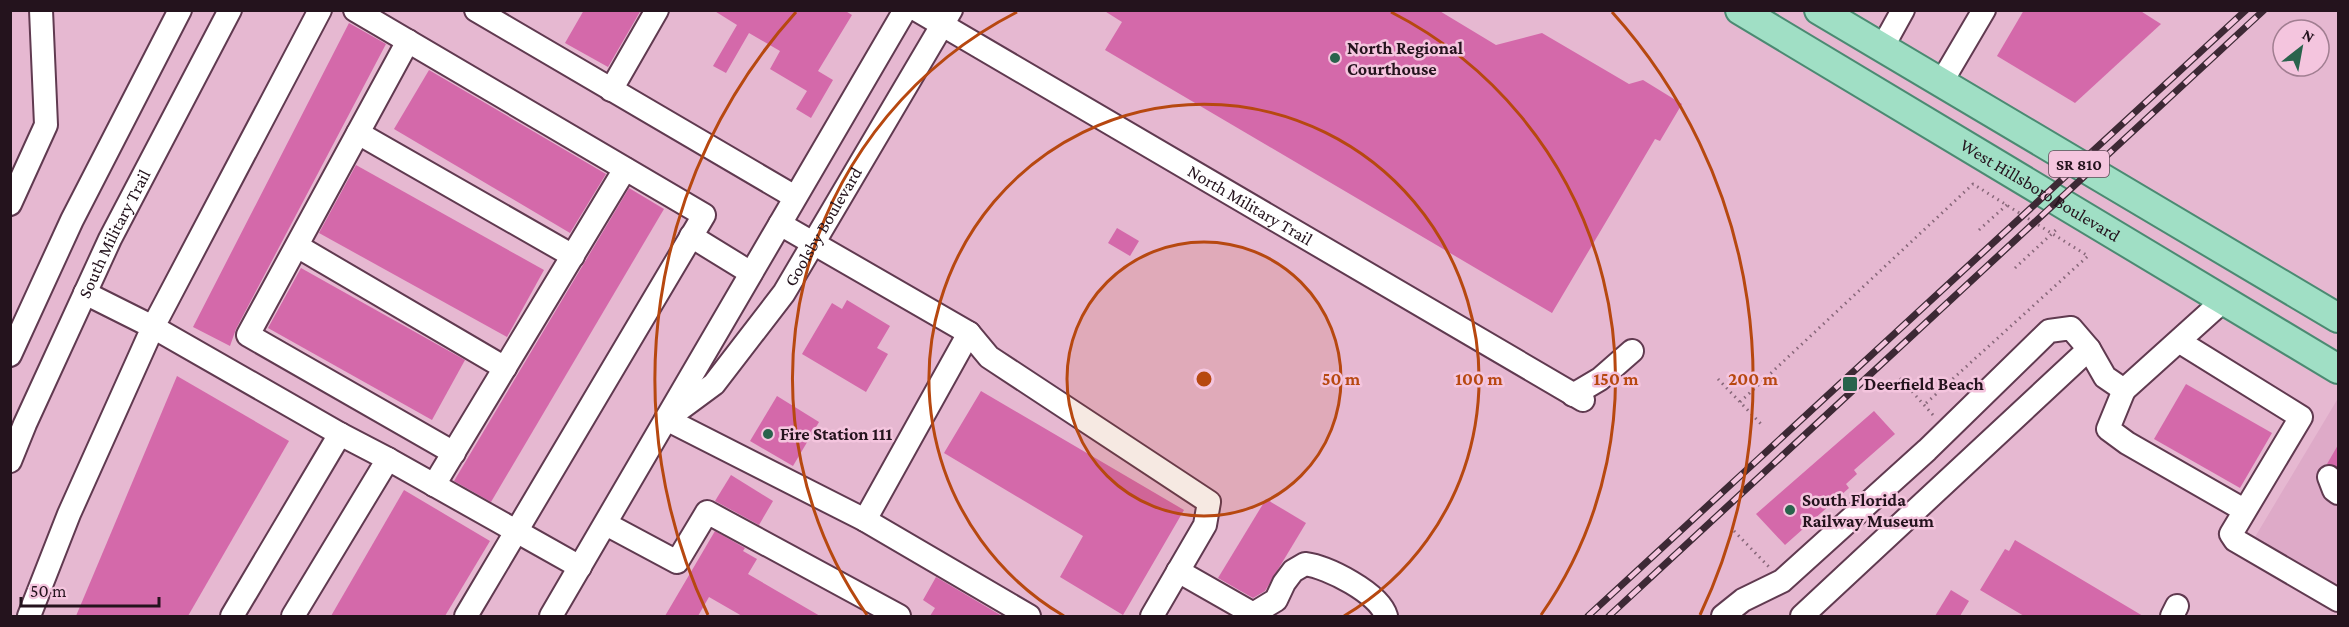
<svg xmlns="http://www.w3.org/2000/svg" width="2349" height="627" viewBox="0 0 2349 627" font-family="'Crimson Pro',serif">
  <rect width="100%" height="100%" fill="#e6b8d1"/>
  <!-- built -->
  <path fill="#deaac8" d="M2337 400 2338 401V587L2255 537Z"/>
  <!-- building -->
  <g fill="#d469aa">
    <path d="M584 10H641L608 67 565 43Z"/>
    <path d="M713 10H844L852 15 818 71 833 80 811 118 796 109 807 91 770 69 780 51 749 33 726 73 713 66 737 25Z"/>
    <path d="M1103 10H1438L1496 45 1542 33 1629 84 1643 80 1682 104 1660 141 1655 139 1552 313 1105 50 1122 22Z"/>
    <path d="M2024 10H2139L2161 24 2075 103 1997 56Z"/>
    <path d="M349 23 386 44 236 329 230 346 193 327Z"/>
    <path d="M429 70 606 174 570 233 394 129Z"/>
    <path d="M356 165 544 270 507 337 319 233Z"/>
    <path d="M629 188 664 209 491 502 454 481Z"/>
    <path d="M1117 228 1139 241 1130 256 1108 243Z"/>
    <path d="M301 268 465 360 432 420 268 328Z"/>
    <path d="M847 300 890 326 877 348 888 354 866 392 802 354 832 303 842 309Z"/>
    <path d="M177 376 289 441 188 616H76Z"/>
    <path d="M2186 384 2272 433 2240 488 2154 439Z"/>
    <path d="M981 391 1184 510 1123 615 1060 577 1083 536 944 453Z"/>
    <path d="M777 396 819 422 793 466 750 441Z"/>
    <path d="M1874 411 1895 434 1854 470 1857 474 1846 484 1849 488 1785 545 1756 514Z"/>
    <path d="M2338 445V468L2327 464Z"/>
    <path d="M731 475 773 501 759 525 715 501Z"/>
    <path d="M404 490 490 541 445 616H331Z"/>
    <path d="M1266 499 1306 523 1265 591 1253 598 1218 578Z"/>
    <path d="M715 531 745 548 743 551 757 559 748 574 820 616H742L709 597 698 616H665Z"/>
    <path d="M2015 540 2143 616H2024L1980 590 2005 549 2009 551Z"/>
    <path d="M936 577 953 587 1002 616H930L935 608 923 600Z"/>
    <path d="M1951 590 1969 601 1960 616H1935Z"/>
  </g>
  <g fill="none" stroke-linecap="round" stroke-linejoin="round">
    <!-- minor casing -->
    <g stroke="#603a50" stroke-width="26">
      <g id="minor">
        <path d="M355 10 704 215 466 616"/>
        <path d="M476 10 795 197"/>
        <path id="s1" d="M917 10 1583 400"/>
        <path d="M408 41 248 335 454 453"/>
        <path d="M1882 48 1903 10"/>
        <path d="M1941 83 1984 10"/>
        <path d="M611 90 657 10"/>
        <path d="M358 133 573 256"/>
        <path d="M10 204 46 125 41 10"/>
        <path d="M780 224 969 333 989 357 1209 502 1205 525 1152 616"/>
        <path d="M691 236 751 273"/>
        <path d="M297 246 505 368"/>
        <path d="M969 333 865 520 1029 616"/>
        <path d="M2180 342 2301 417 2231 534 2235 540 2338 600"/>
        <path d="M10 355 72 220 180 10"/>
        <path d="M2124 390 2108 429 2127 443 2244 510"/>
        <path d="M1573 395 1600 379 1632 351"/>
        <path id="s2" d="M672 415 714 384 784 293 951 10"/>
        <path d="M666 419 865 520"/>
        <path d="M388 459 580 567"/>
        <path id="s3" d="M10 461 25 424 110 239 230 10"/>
        <path d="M2329 477 2334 490 2338 493"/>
        <path d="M434 485 625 169"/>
        <path d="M606 524 677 562 707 512 899 616"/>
        <path d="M1178 571 1257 616"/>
        <path d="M1253 614 1276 600 1284 583 1293 571 1305 564C1328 567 1379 593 1386 616"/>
        <path d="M29 616 69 514 153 327 85 293"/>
        <path d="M232 616 340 434 153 327 320 10"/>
        <path d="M293 616 388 459 340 434"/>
        <path d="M551 616 905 10"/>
        <path d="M1723 616 1743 600 1782 581 1927 450 2049 331 2071 328 2089 349 2105 377 2124 390 2225 299"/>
        <path d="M1802 616 2089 349"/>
        <path d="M2172 616 2177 606"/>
      </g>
    </g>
    <!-- major casing -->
    <g stroke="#4b8a72" stroke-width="32">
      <g id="major">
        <path id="s4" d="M1740 10 2338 369"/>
        <path d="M1819 10 2338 318"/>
      </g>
    </g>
    <!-- path -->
    <g stroke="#876779" stroke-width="3" stroke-dasharray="1.5 4.5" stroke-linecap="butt">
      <path d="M1979 230 2009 203"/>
      <path d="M2015 268 2058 228"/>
      <path d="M1900 378 1933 415"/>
      <path d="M1718 379 1762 425"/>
      <path d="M1740 402 1973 184 2088 256 1924 405"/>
      <path d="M1734 531 1769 567"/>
    </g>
    <!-- minor -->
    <use href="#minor" stroke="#fff" stroke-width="22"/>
    <!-- major -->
    <use href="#major" stroke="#a0dfc5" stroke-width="28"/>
    <!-- rail casing -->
    <g stroke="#3d2935" stroke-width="7">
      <g id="rail">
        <path d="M1588 616 2246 10"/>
        <path d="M1609 616 2264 10"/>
      </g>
    </g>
    <!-- rail -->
    <use href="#rail" stroke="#f4c5de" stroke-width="4.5" stroke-dasharray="14" stroke-linecap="butt"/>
  </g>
  <!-- distance rings -->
  <circle cx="1204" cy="379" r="137" fill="#b74810" fill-opacity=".12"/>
  <g fill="none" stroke="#b74810" stroke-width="3">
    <circle cx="1204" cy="379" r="137"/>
    <path d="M1064 616A275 275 0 1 1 1344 616"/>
    <path d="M867 615A412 412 0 0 1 1017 12M1391 12A412 412 0 0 1 1541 615"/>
    <path d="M708 615A549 549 0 0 1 796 12M1612 12A549 549 0 0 1 1700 615"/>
  </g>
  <!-- markers -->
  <g fill="#29634c" stroke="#f4c5de" stroke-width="2">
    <circle cx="1335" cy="58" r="6"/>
    <rect x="1842" y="376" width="16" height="16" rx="3"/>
    <circle cx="768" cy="434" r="6"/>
    <circle cx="1790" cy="510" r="6"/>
  </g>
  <g text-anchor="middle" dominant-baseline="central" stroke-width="5" stroke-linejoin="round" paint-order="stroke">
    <!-- shield labels -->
    <rect fill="#f4c5de" stroke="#624857" stroke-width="1.5" x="2049" y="151" width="60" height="26" rx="4.5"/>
    <g font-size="16" font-weight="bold" fill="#24131d">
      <text x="2079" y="164">SR 810</text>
    </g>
    <!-- poi labels -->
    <g font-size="18" font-weight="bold" fill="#24131d" stroke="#f4c5de" text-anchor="start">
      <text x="1347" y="48">North Regional<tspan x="1347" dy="21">Courthouse</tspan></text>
      <text x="1864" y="384">Deerfield Beach</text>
      <text x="780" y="434">Fire Station 111</text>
      <text x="1802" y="500">South Florida<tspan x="1802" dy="21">Railway Museum</tspan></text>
    </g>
    <!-- street labels -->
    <g font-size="18" fill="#24131d" stroke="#f4c5de">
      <text stroke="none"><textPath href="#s4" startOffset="350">West Hillsboro Boulevard</textPath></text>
      <text stroke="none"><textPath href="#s1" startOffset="386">North Military Trail</textPath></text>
      <text stroke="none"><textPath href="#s2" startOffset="244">Goolsby Boulevard</textPath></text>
      <text stroke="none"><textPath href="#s3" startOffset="250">South Military Trail</textPath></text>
    </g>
  </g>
  <circle cx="1204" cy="379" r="9" fill="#b74810" stroke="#f4c5de" stroke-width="3"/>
  <g font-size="18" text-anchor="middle" font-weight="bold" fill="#b74810" stroke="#f4c5de" stroke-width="5" stroke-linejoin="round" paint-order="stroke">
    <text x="1341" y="385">50 m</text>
    <text x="1479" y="385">100 m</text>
    <text x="1616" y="385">150 m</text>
    <text x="1753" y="385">200 m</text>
  </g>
  <!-- border -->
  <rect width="2349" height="627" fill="none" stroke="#24131d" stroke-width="24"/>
  <!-- north arrow -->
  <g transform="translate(2301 48) rotate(31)"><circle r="28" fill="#f4c5de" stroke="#a17e91" stroke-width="1.5"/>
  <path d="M0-4.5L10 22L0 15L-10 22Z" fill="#29634c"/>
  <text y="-9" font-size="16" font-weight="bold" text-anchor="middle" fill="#24131d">N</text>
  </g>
  <!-- scale -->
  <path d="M21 597v9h138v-9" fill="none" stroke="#24131d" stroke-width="3"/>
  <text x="30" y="597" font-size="18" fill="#24131d" stroke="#f4c5de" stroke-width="4.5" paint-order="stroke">50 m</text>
</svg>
